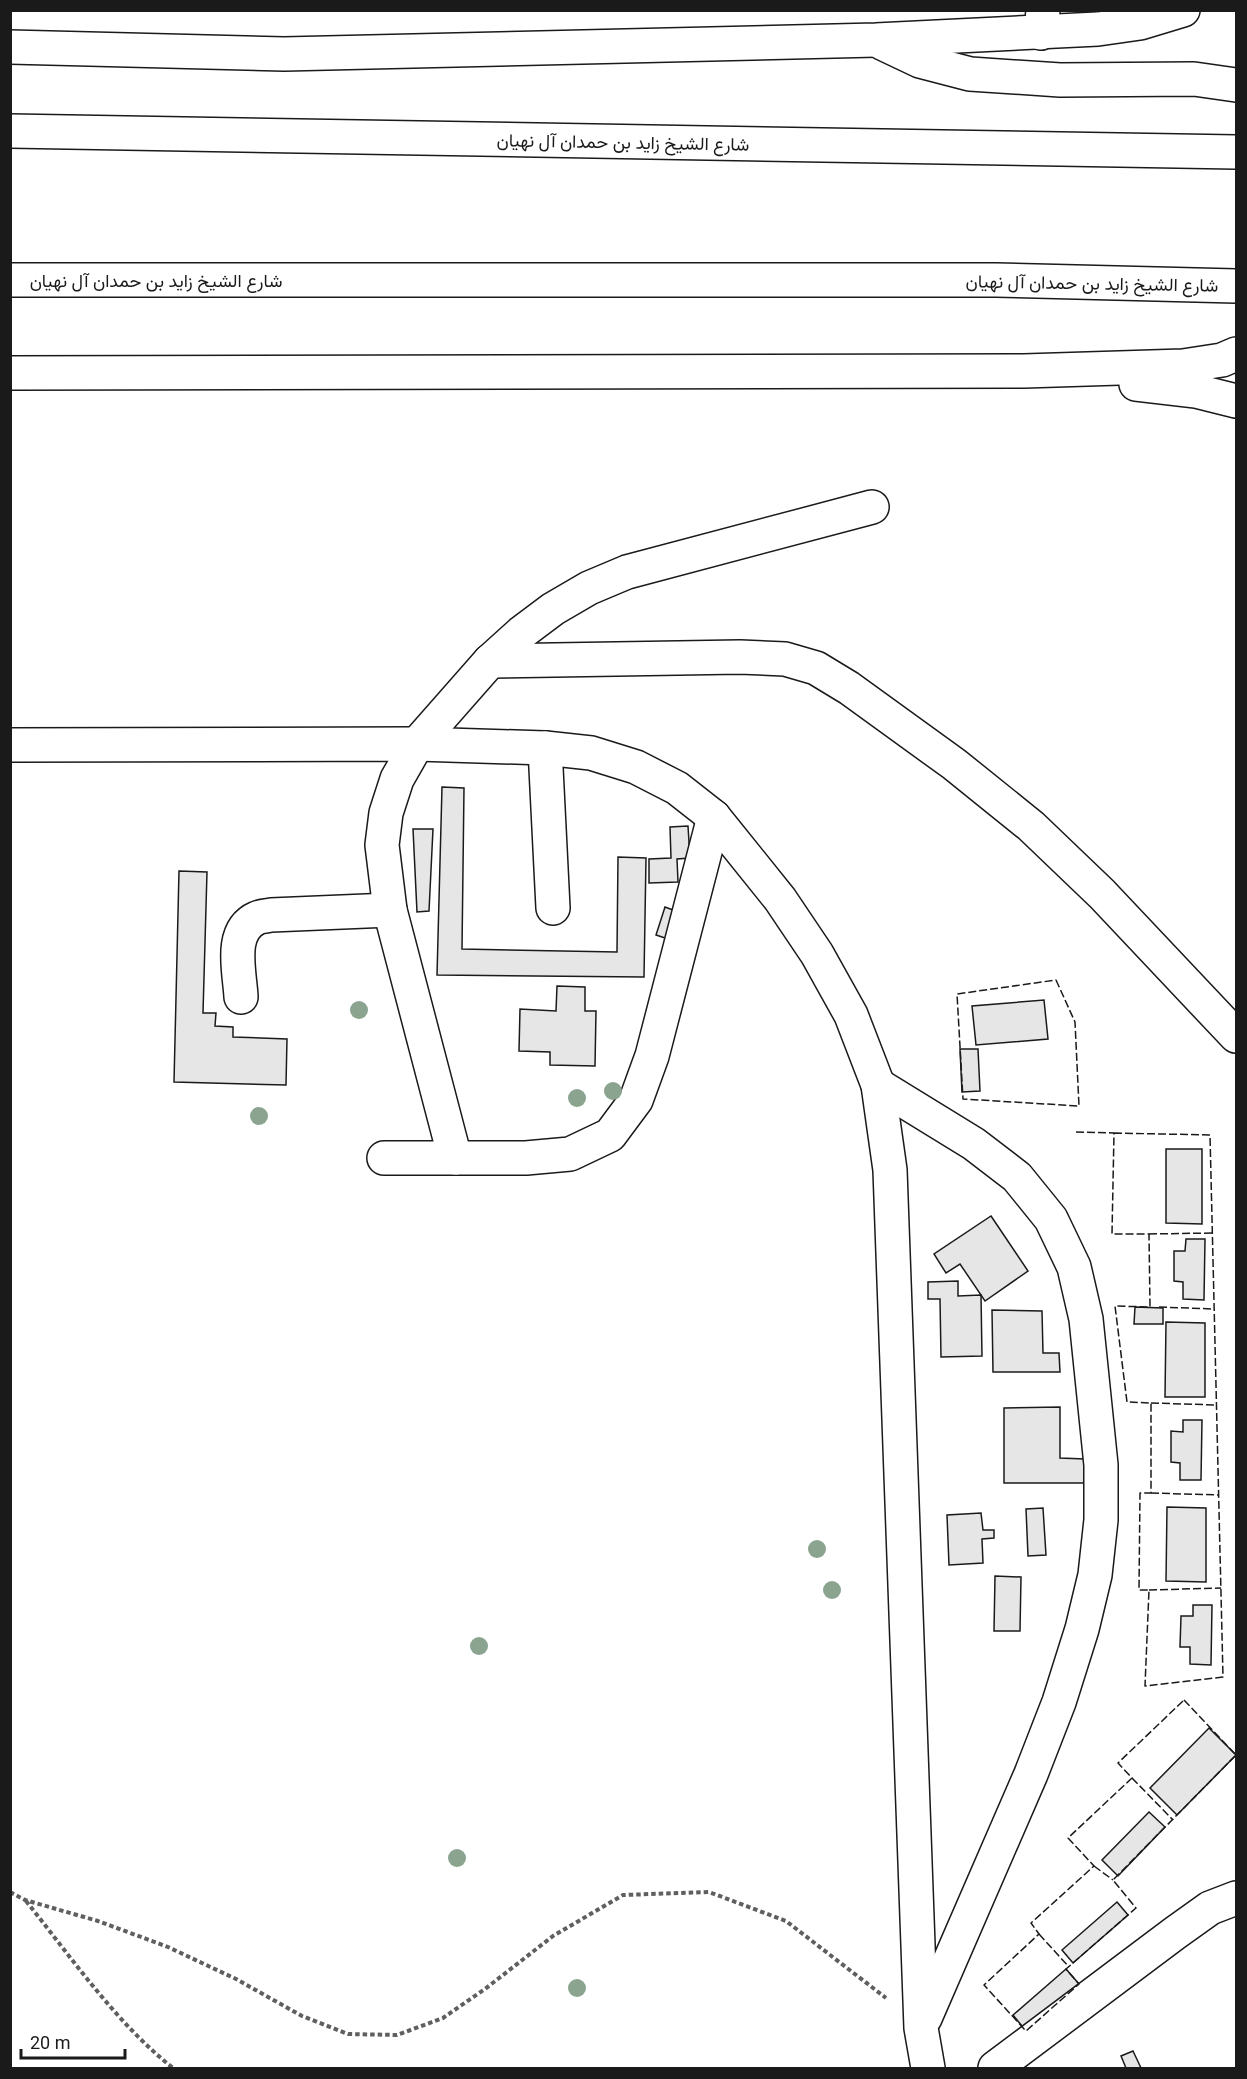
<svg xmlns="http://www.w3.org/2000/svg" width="1247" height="2079" viewBox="0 0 1247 2079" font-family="Roboto,Vazirmatn,sans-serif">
  <rect width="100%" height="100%" fill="#fff"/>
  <!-- building -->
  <g fill="#e6e6e6" stroke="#1a1a1a" stroke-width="1.5">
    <path d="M442 787 464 788 462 949 617 952 618 857 646 858 644 977 437 975Z"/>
    <path d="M688 826 690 858 677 859 678 882 649 883V859L671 858 670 827Z"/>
    <path d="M413 829H433L429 911 417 912Z"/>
    <path d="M179 871 207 872 203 1013H216L215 1026 233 1027V1037L287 1039 286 1085 174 1082Z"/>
    <path d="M665 907 681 913 671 940 656 935Z"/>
    <path d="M557 986 585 987V1011H596L595 1066 550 1065V1052L519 1051 520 1009 556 1011Z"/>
    <path d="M1044 1000 1048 1039 976 1045 972 1006Z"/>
    <path d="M960 1049H978L980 1091 962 1092Z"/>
    <path d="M1166 1149H1202V1224L1166 1223Z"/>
    <path d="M991 1216 1028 1271 985 1301 960 1264 946 1273 934 1254Z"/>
    <path d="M1186 1239H1205L1204 1300 1183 1299V1282L1174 1281V1251H1185Z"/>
    <path d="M958 1281V1296L981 1295 982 1356 941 1357 940 1299H928V1282Z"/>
    <path d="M1135 1307 1163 1308V1324H1134Z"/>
    <path d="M992 1310 1042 1311 1043 1353H1059L1060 1372H993Z"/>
    <path d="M1166 1322 1205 1323V1397H1165Z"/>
    <path d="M1060 1407V1458L1085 1459V1483H1004V1408Z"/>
    <path d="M1183 1420H1202L1201 1480H1180V1463L1171 1462V1431L1183 1432Z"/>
    <path d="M1167 1507 1206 1508V1582L1166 1581Z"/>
    <path d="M1043 1508 1046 1555 1028 1556 1026 1509Z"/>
    <path d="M981 1513 983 1530H994V1538L982 1539 983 1563 949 1565 947 1515Z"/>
    <path d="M995 1576 1021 1577 1020 1631H994Z"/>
    <path d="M1193 1605H1212L1211 1665 1190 1664V1647H1180L1181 1616H1193Z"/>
    <path d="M1209 1728 1236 1755 1177 1815 1150 1788Z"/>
    <path d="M1149 1812 1165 1827 1118 1876 1102 1860Z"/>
    <path d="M1117 1902 1128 1915 1073 1963 1062 1950Z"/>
    <path d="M1066 1969 1079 1984 1026 2031 1013 2015Z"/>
    <path d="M1133 2051 1141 2068H1126L1121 2056Z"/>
  </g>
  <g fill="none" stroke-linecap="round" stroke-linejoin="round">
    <!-- minor casing -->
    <g stroke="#1a1a1a" stroke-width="36">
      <g id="minor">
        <path d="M1041 33 1043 10"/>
        <path d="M490 661 740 657 785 659 816 668 849 688 954 764 1031 826 1102 894 1236 1036"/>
        <path d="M10 745 417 744 545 748 591 753 636 767 677 788 714 817 780 899 817 954 851 1015 878 1085 890 1170 921 2028 928 2068"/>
        <path d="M545 748 553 908"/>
        <path d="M241 997C240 973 228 931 257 918 261 916 267 916 271 915L390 910"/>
        <path d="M878 1085 974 1144 1017 1177 1051 1219 1074 1267 1086 1319 1101 1465V1520L1095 1575 1082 1629 1059 1702 1031 1774 925 2018"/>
        <path d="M384 1158H526L570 1154 610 1135 636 1100 652 1056 714 817"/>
        <path d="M455 1158 390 910 382 845 386 813 397 779 417 744 490 661 521 633 553 609 589 588 627 572 872 507"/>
        <path d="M995 2068 1175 1933 1210 1908 1236 1898"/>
      </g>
    </g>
    <!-- major casing -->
    <g stroke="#1a1a1a" stroke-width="36">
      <g id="major">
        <path d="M882 43 920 61 970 74 1060 80 1194 79 1236 85"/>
        <path d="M10 47 284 54 876 40 1098 29 1140 23 1183 10"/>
        <path d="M10 131 1236 152"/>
        <path d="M10 280H996L1236 286"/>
        <path d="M10 373 1024 371 1183 366 1222 360 1236 354"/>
        <path d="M1136 384 1196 391 1236 401"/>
      </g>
    </g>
    <!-- path -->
    <g stroke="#5f5f5f" stroke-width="4" stroke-dasharray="4.5 3" stroke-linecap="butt">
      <path d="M10 1892 25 1900 98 1921 168 1947 236 1979 302 2016 348 2034 397 2035 443 2018 485 1989 553 1936 623 1895 709 1892 786 1921 886 1998"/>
      <path d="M26 1901C71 1957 117 2024 173 2068"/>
    </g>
    <!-- minor -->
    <use href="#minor" stroke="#fff" stroke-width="33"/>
    <!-- major -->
    <use href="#major" stroke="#fff" stroke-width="33"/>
    <!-- fence -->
    <g stroke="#1a1a1a" stroke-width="1.5" stroke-dasharray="8 3" stroke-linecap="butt">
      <path d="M1056 980 1075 1022 1079 1106 963 1099 957 994Z"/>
      <path d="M1076 1132 1114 1133"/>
      <path d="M1114 1133 1210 1135 1223 1677 1145 1686 1149 1590H1139L1140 1493H1151V1403L1127 1402 1115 1306 1150 1307 1149 1234H1112Z"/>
      <path d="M1149 1234 1212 1233"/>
      <path d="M1159 1307 1214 1309"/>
      <path d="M1151 1403 1216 1405"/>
      <path d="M1151 1493 1219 1495"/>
      <path d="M1149 1590 1221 1588"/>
      <path d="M1184 1700 1236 1755 1113 1880 1136 1908 1066 1969 1079 1984 1026 2031 984 1985 1039 1934 1031 1923 1094 1866 1068 1838 1132 1778 1118 1763Z"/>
      <path d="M1132 1778 1173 1820"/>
      <path d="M1094 1866 1113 1880"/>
      <path d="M1039 1934 1069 1967"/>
    </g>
  </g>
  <!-- trees -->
  <g fill="#8aa48f">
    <circle cx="359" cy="1010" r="9"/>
    <circle cx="613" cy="1091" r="9"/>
    <circle cx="577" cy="1098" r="9"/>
    <circle cx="259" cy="1116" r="9"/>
    <circle cx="817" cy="1549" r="9"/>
    <circle cx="832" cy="1590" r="9"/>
    <circle cx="479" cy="1646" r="9"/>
    <circle cx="457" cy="1858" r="9"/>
    <circle cx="577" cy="1988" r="9"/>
  </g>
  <g text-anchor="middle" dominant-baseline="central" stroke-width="4.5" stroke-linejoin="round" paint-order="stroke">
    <!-- street labels -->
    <g font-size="18" fill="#1a1a1a" stroke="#fff">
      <text transform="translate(623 142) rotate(1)">شارع الشيخ زايد بن حمدان آل نهيان</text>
      <text x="156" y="280">شارع الشيخ زايد بن حمدان آل نهيان</text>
      <text transform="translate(1092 283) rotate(1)">شارع الشيخ زايد بن حمدان آل نهيان</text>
    </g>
  </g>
  <!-- border -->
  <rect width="1247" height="2079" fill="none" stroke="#1a1a1a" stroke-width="24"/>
  <!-- scale -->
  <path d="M21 2049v9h104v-9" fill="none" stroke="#1a1a1a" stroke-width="3"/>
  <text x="30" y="2049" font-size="18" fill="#1a1a1a" stroke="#ffffff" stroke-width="4.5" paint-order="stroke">20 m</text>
</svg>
